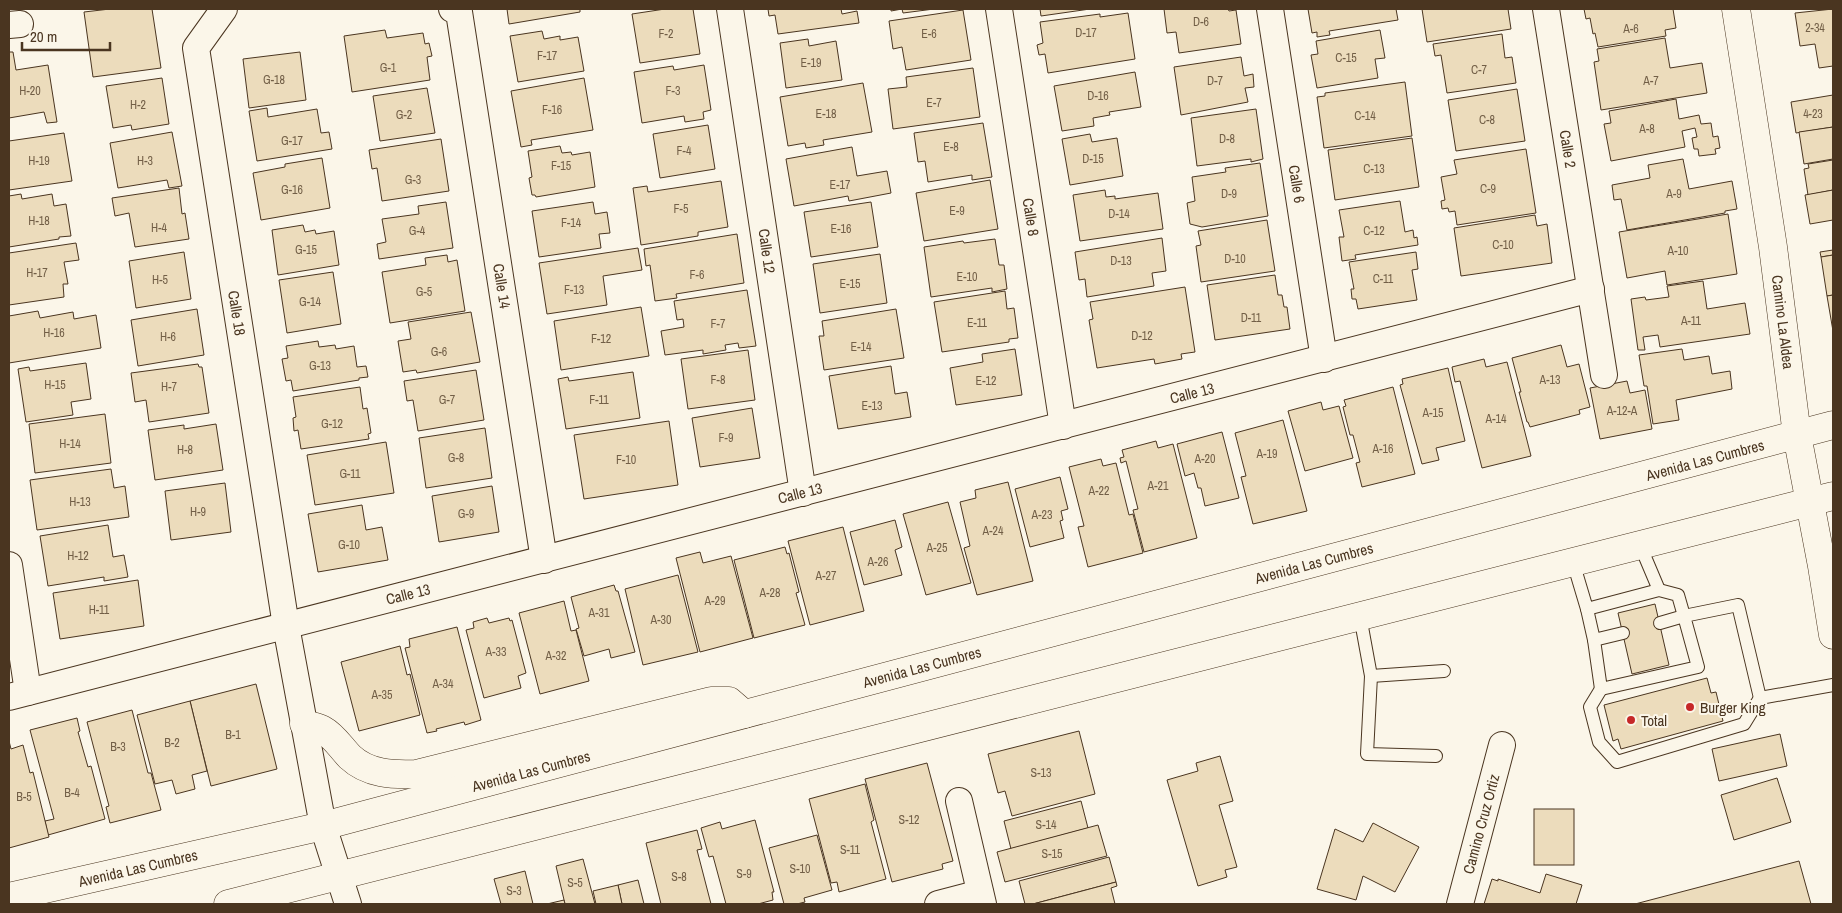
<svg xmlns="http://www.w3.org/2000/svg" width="1842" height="913" viewBox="0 0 1842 913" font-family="'Archivo Narrow',sans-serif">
  <rect width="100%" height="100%" fill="#fbf6e9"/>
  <!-- building -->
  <g fill="#ecdcbc" stroke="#4a3520">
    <path d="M110 9H152L161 68 93 77 84 12Z"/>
    <path d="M507 9H580V12L509 24Z"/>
    <path d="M665 9H693L700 54 640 63 632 14Z"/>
    <path d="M768 9H841L842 14 857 11 859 23 778 34 775 15 769 16Z"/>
    <path d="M891 9H934L903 13 902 9 891 11Z"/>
    <path d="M1040 9H1090L1041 16Z"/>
    <path d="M1164 9H1228L1229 11 1236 10 1241 44 1179 53 1176 32 1167 33Z"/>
    <path d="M1308 9H1396L1398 20 1329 31 1330 35 1317 37V32L1312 33Z"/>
    <path d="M1422 9H1508L1511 29 1427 42Z"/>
    <path d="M1584 9H1673L1676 28 1665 30 1666 36 1598 47 1595 33 1593 34 1590 18 1586 19Z"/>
    <path d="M1833 9V66L1819 68 1815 44 1800 46 1795 13Z"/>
    <path d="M963 10 971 60 906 70 902 47 893 49 889 21Z"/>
    <path d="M1128 13 1135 59 1048 73 1045 54 1039 55 1037 45 1043 43 1040 22 1100 14V17Z"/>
    <path d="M385 30 387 38 423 33 425 44 429 43 432 56 427 57 430 80 352 92 344 36Z"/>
    <path d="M1380 30 1385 58 1375 59 1378 78 1317 88 1311 55 1318 54 1316 41Z"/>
    <path d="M542 31 544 39 560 36V40L578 37 584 71 518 82 510 36Z"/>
    <path d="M1502 34 1505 58 1512 57 1516 83 1447 93 1441 55 1435 56 1433 44Z"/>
    <path d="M1665 38 1670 68 1702 63 1707 93 1601 110 1594 62 1599 61 1597 49Z"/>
    <path d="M808 39 809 46 836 41 842 80 786 88 780 43Z"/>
    <path d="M9 52H13L16 70 48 65 57 122 47 123 44 112 9 118Z"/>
    <path d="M300 52 306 100 249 108 243 59Z"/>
    <path d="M1241 57 1244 76 1253 74 1254 87 1245 88 1248 102 1181 115 1174 67Z"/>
    <path d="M704 65 711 110 703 112 704 119 685 122 684 116 642 123 634 72 673 66 674 70Z"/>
    <path d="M973 68 980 117 893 129 888 89 907 87 906 77Z"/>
    <path d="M1135 72 1141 107 1109 112 1110 115 1093 118 1094 126 1062 131 1054 86Z"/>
    <path d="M162 78 169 124 132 130 131 125 113 128 106 86Z"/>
    <path d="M584 78 593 130 531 140 532 145 521 147 511 91Z"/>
    <path d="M1405 82 1412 136 1324 148 1317 97 1325 96V93Z"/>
    <path d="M863 83 872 132 823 140 824 145 806 148 805 143 788 146 780 97Z"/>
    <path d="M427 88 435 133 380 141 373 96Z"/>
    <path d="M1517 89 1525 141 1456 151 1448 100Z"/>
    <path d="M1833 95V127L1796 133 1791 102Z"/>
    <path d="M1676 99 1679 119 1699 115 1701 124 1711 123 1713 137 1718 136 1720 148 1715 149 1716 154 1699 156 1698 149H1694L1692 138 1697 137 1695 128 1682 131 1685 147 1611 161 1604 124 1611 123 1609 111Z"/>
    <path d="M267 108 268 117 317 109 321 133 329 132 332 149 257 161 249 111Z"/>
    <path d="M1256 109 1263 159 1251 162V159L1197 166 1191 118Z"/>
    <path d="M983 123 992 177 972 180V175L928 182 925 161 918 162 914 133Z"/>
    <path d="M708 125 715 169 660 178 653 134Z"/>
    <path d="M1833 127V159L1804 164 1799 132Z"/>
    <path d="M172 132 182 186 169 188 167 180 118 188 110 143Z"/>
    <path d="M64 133 72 181 9 190V141Z"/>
    <path d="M1090 134 1092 142 1117 138 1123 176 1070 185 1062 139Z"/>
    <path d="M1412 138 1419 187 1335 200 1328 150Z"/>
    <path d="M441 139 449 191 382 201 377 168 372 169 369 150Z"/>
    <path d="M560 146 562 153 571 152 572 155 590 152 595 187 536 197 535 195H532L529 178 532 177 528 151Z"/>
    <path d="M852 147 857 176 887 171 891 193 849 201 848 196 794 206 786 159Z"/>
    <path d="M1526 149 1536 213 1457 225 1455 211 1449 212 1448 208 1442 209 1441 201 1445 200 1441 177 1457 174 1454 160Z"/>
    <path d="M322 158 330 208 261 220 253 173 285 167V164Z"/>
    <path d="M1683 159 1689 189 1732 181 1737 209 1725 211V213L1627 230 1621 199 1614 200 1612 185 1650 178 1648 165Z"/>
    <path d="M1833 160V190L1808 195 1804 169 1809 168 1808 164Z"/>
    <path d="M1260 163 1268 216 1202 227 1190 224 1187 203 1195 201 1192 177 1226 172 1225 168Z"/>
    <path d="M990 180 998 229 924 241 916 193Z"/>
    <path d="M721 181 728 227 698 232V236L641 245 633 188 647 186 648 192Z"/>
    <path d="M179 188 182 214 185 213 189 239 135 247 129 213 115 216 112 198Z"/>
    <path d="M1105 190 1106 197 1115 196V199L1158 193 1163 229 1080 241 1073 195Z"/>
    <path d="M1833 190V220L1810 224 1805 195Z"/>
    <path d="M21 194 22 199 52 194 54 206 66 204 71 236 59 237V239L9 247V196Z"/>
    <path d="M1400 201 1405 232 1413 230 1414 238 1417 237 1418 245 1355 255 1356 259 1342 261 1339 237H1344L1339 210Z"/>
    <path d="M446 202 453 248 379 259 377 244 386 242 382 219 419 214 418 206Z"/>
    <path d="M593 202 595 214 607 212 610 233 599 234 601 248 539 257 532 211Z"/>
    <path d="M871 202 878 247 811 257 804 212Z"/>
    <path d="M1728 214 1737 274 1667 285 1665 271 1627 278 1619 232Z"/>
    <path d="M1535 215 1537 226 1547 224 1552 263 1461 276 1454 228Z"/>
    <path d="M1267 220 1275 271 1201 282 1196 246 1201 245 1198 231Z"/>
    <path d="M303 225 305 232 315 230 316 234 334 231 339 265 278 275 272 230Z"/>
    <path d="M737 234 744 283 676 294 677 298 655 301 650 265 646 266 644 249Z"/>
    <path d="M1162 238 1166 271 1152 273 1154 286 1087 297 1085 279 1079 280 1075 252Z"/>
    <path d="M995 239 999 265H1004L1007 289 992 292V288L931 297 924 247 963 241 964 243Z"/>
    <path d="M76 243 79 260 64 262 68 284H63L64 297 9 305V253Z"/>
    <path d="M638 248 642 270 603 276 607 305 547 314 539 263Z"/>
    <path d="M1833 250V255L1821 257 1820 252Z"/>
    <path d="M184 252 191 299 136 308 129 261Z"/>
    <path d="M1416 252 1418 269 1412 270 1417 300 1358 309 1356 299H1352L1351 289H1354L1349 262Z"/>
    <path d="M880 254 887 303 820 313 813 264Z"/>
    <path d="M447 255 448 262 457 260 465 311 390 323 382 272 426 265 425 258Z"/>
    <path d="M1833 255V295L1827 296 1821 257Z"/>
    <path d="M333 272 341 324 287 333 279 280Z"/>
    <path d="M1275 275 1278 295H1282L1284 307H1287L1290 329 1215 340 1207 285Z"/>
    <path d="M1703 281 1707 309 1745 303 1750 334 1660 347 1658 335 1643 337 1645 350H1638L1631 299 1645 297 1646 300 1669 297 1667 286Z"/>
    <path d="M1185 287 1195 352 1181 354 1182 359 1155 364 1154 359 1097 368 1089 320 1093 319 1090 302Z"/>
    <path d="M747 290 756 346 739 348 738 343 725 345 726 350 703 354V350L665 355 661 331 684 327 683 319 677 320 674 301Z"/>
    <path d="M1005 291 1007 309 1014 308 1018 338 1009 339V342L942 352 934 302Z"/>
    <path d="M1833 295V331L1827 296Z"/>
    <path d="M641 307 649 356 561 370 554 321Z"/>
    <path d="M197 309 204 355 138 366 131 320Z"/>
    <path d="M896 309 904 358 824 370 819 336H824L822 321Z"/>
    <path d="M38 311 40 318 73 312 74 319 96 315 101 348 9 363V316Z"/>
    <path d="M471 312 480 362 417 373 416 370 403 372 398 341 411 339 408 322Z"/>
    <path d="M318 341 319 347 335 345 336 349 354 346 357 367 366 366 368 377 359 378V380L293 391 291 380 286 381 282 359 288 358 286 346Z"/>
    <path d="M1561 345 1567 367 1579 364 1590 407 1579 410 1580 414 1530 427 1528 422H1527L1519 392H1521L1512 358Z"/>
    <path d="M1015 349 1022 395 956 405 950 368 983 362 982 354Z"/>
    <path d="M1682 349 1684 360 1709 356 1712 374 1730 371 1732 389 1676 400 1679 420 1653 424 1647 386H1644L1639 355Z"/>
    <path d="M748 350 755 400 688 409 681 359Z"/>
    <path d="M1484 359 1486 367 1507 362 1531 456 1482 468 1460 381 1455 382 1452 367Z"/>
    <path d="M86 363 91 399 71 402 73 415 26 422 18 369 29 367 30 371Z"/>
    <path d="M198 364 199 367H202L209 413 149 422 146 400 135 402 131 373Z"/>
    <path d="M891 366 895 394 907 392 911 417 838 429 829 376Z"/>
    <path d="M1448 368 1465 441 1436 448 1439 460 1422 464 1400 385 1403 384 1402 379Z"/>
    <path d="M476 370 484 420 418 431 413 400 407 401 404 381Z"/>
    <path d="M633 372 640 418 566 429 558 379 568 377 569 381Z"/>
    <path d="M1627 381 1630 393 1645 390 1652 429 1600 439 1590 388Z"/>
    <path d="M360 387 363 409 367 408 371 433 368 434 369 439 301 449 298 430 294 431 293 418 296 417 293 397Z"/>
    <path d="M1393 387 1415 474 1362 487 1356 463 1360 462 1353 435H1350L1343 407 1346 406 1344 400Z"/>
    <path d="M1321 402 1323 410 1339 406 1353 458 1305 471 1288 411Z"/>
    <path d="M752 408 760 458 700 467 692 418Z"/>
    <path d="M105 414 111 463 35 473 29 424Z"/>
    <path d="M1283 420 1307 511 1253 524 1241 477 1246 476 1235 433Z"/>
    <path d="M669 421 678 485 584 499 574 435Z"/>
    <path d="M216 424 223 470 155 480 148 430 184 425V429Z"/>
    <path d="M485 428 492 478 426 488 419 438Z"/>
    <path d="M1222 432 1239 498 1205 506 1201 488H1198L1194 473 1185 476 1177 444Z"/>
    <path d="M1156 441 1158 448 1173 444 1197 538 1144 552 1133 510 1138 509 1126 461 1121 463 1120 458 1124 457 1122 450Z"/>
    <path d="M386 442 394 493 315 505 307 455Z"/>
    <path d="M1101 459 1103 466 1116 463 1129 515 1133 514 1143 553 1088 567 1078 527 1084 526 1069 467Z"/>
    <path d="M111 469 114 488 125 486 129 517 37 530 30 480Z"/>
    <path d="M1060 477 1068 509 1061 511 1063 520 1060 521 1064 538 1030 547 1015 489Z"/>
    <path d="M1008 482 1033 581 977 595 964 548 970 546 960 502 976 498 975 490Z"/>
    <path d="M225 483 231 532 171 540 165 491Z"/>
    <path d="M492 486 499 532 439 542 432 496Z"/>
    <path d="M948 502 971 583 926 595 903 514Z"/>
    <path d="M362 505 366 530 382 527 388 560 318 572 308 514Z"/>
    <path d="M895 520 902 547 895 550 902 575 864 585 850 532Z"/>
    <path d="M108 525 113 557 124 555 128 577 104 581V577L48 586 40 536Z"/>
    <path d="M843 527 864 611 810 625 788 541Z"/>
    <path d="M785 547 787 554 789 553 799 592 796 593 805 625 754 638 734 560Z"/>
    <path d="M700 552 703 563 731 556 753 638 700 652 676 558Z"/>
    <path d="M678 575 698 652 643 665 625 589Z"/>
    <path d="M138 580 144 626 60 639 53 593Z"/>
    <path d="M614 585 616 591H618L635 652 611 658 609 649 584 656 576 629 579 628 571 597Z"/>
    <path d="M564 601 571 631 576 630 589 681 540 694 519 613Z"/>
    <path d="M1655 604 1669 665 1632 674 1618 613Z"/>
    <path d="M487 618 489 623 509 618 510 621 512 620 526 673 518 676 521 688 484 698 466 630 474 628 473 622Z"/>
    <path d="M457 627 481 720 465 725 464 722 436 729 437 731 427 733 405 648 410 647 409 639Z"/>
    <path d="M400 646 407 675 410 674 420 715 359 731 341 662Z"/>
    <path d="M1707 678 1711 693 1716 692 1723 721 1621 749 1618 739 1613 741 1604 705Z"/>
    <path d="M256 684 277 769 211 786 190 701Z"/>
    <path d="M190 701 207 771 192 775 195 789 176 794 172 780 155 784 137 715Z"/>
    <path d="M132 710 148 773H151L161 810 110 823 106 807 109 806 87 722Z"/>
    <path d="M77 718 80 731 78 732 88 767 91 766 105 819 48 835 45 821 54 819 30 730Z"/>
    <path d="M1079 731 1095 794 1012 816 1005 791 998 793 988 754Z"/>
    <path d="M1780 734 1787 766 1719 781 1712 749Z"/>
    <path d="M9 741 11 749 23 745 30 773 33 772 49 837 9 848Z"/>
    <path d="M1220 756 1233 801 1219 805 1237 867 1225 870 1227 877 1198 886 1167 780 1198 771 1196 763Z"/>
    <path d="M927 763 953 861 942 864 943 869 892 882 865 779Z"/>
    <path d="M1777 778 1791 822 1734 840 1721 795Z"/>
    <path d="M865 784 874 820 871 822 886 879 839 892 837 882 831 883 809 799Z"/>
    <path d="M1081 801 1088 828 1011 849 1004 821Z"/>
    <rect x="1534" y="809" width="40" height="56"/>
    <path d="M755 820 774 892H772L773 900 758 904H726L713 856 709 857 701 828 720 822 722 829Z"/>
    <path d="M1373 823 1419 847 1395 892 1363 876 1356 900 1317 889 1335 829 1363 842Z"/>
    <path d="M1098 825 1107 856 1005 882 997 852Z"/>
    <path d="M697 830 702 849 697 850 711 904H661L646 843Z"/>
    <path d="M817 835 832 890 804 898 805 902 797 904H784L769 848Z"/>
    <path d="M1109 857 1116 882 1033 904H1025L1019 881Z"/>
    <path d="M583 859 595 904H565L556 866Z"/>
    <path d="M1799 861 1811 904H1635Z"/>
    <path d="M525 871 533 904H501L494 879Z"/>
    <path d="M1546 874 1582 885 1576 904H1484L1492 879 1498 881V879L1540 893Z"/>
    <path d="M638 880 644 904H622L618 885Z"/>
    <path d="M1116 882 1117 886 1111 888 1115 904H1033Z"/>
    <path d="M618 885 622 904H596L593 891Z"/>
    <path d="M564 900 565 904H547Z"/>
  </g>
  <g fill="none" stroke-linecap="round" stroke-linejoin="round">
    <!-- service casing -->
    <g stroke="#4a3520" stroke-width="14">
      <g id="service">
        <path d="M1640 545 1659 590"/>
        <path d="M1573 562 1587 609 1659 590 1678 595 1684 616 1660 623"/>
        <path d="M1587 609 1594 640 1623 633"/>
        <path d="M1360 616 1371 676 1367 754 1436 756"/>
        <path d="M1594 640 1601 689 1698 667 1684 616 1738 605 1760 698 1833 685"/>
        <path d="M1371 676 1444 671"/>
        <path d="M1601 689 1590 707 1599 742 1617 762 1744 724 1760 698"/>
      </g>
    </g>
    <!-- minor casing -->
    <g stroke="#4a3520" stroke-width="28">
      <g id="minor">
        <path d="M224 9 196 48 286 626 323 826 348 904"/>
        <path d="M452 9 459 12 544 560"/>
        <path d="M730 9 803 493"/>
        <path d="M999 9 1063 426"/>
        <path d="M1270 9 1324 359"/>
        <path d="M1546 9 1604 375"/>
        <path d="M9 25 20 24"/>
        <path d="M9 565 28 692"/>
        <path d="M9 697 1591 289"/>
        <path d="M959 801 983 904"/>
        <path d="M938 904 980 893"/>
        <path d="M1460 904 1502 745"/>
      </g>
    </g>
    <!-- tertiary casing -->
    <g stroke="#4a3520" stroke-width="29">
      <path id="tertiary" d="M1736 9 1773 247 1797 435 1822 566 1833 635"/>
    </g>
    <!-- trunk casing -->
    <g stroke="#4a3520" stroke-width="29">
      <g id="trunk">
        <path d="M304 724C310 726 318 727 323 730 334 736 341 748 350 757 368 774 393 775 416 774L711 701H729L744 714"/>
        <path d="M9 897 323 826 1833 425"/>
        <path d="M228 904 1833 496"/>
      </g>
    </g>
    <!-- service -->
    <use href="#service" stroke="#fbf6e9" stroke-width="12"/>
    <!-- minor -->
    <use href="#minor" stroke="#fbf6e9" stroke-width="26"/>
    <!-- tertiary -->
    <use href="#tertiary" stroke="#fbf6e9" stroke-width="28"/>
    <!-- trunk -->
    <use href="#trunk" stroke="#fbf6e9" stroke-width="28"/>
  </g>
  <!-- markers -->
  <g fill="#c62828" stroke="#fbf6e9" stroke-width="2">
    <circle cx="1690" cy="707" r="5"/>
    <circle cx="1631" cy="720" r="5"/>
  </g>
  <g text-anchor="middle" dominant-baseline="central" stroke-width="4" stroke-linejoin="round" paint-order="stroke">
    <!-- number labels -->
    <g font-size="12" fill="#725f47">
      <text x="1201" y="22">D-6</text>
      <text x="1815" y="28">2-34</text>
      <text x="1631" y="29">A-6</text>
      <text x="1086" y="33">D-17</text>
      <text x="666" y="34">F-2</text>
      <text x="929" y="34">E-6</text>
      <text x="547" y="56">F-17</text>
      <text x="1346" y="58">C-15</text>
      <text x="811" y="63">E-19</text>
      <text x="388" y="68">G-1</text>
      <text x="1479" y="70">C-7</text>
      <text x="274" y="80">G-18</text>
      <text x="1215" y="81">D-7</text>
      <text x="1651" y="81">A-7</text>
      <text x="30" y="91">H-20</text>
      <text x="673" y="91">F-3</text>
      <text x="1098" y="96">D-16</text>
      <text x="934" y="103">E-7</text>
      <text x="138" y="105">H-2</text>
      <text x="552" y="110">F-16</text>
      <text x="826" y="114">E-18</text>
      <text x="1813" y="114">4-23</text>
      <text x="404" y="115">G-2</text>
      <text x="1365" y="116">C-14</text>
      <text x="1487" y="120">C-8</text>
      <text x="1647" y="129">A-8</text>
      <text x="1227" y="139">D-8</text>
      <text x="292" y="141">G-17</text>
      <text x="951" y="147">E-8</text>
      <text x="684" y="151">F-4</text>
      <text x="1093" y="159">D-15</text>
      <text x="39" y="161">H-19</text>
      <text x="145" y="161">H-3</text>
      <text x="561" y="166">F-15</text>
      <text x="1374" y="169">C-13</text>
      <text x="413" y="180">G-3</text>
      <text x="840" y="185">E-17</text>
      <text x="1488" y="189">C-9</text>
      <text x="292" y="190">G-16</text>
      <text x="1229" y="194">D-9</text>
      <text x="1674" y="194">A-9</text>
      <text x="681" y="209">F-5</text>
      <text x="957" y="211">E-9</text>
      <text x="1119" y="214">D-14</text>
      <text x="39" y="221">H-18</text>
      <text x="571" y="223">F-14</text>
      <text x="159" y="228">H-4</text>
      <text x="841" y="229">E-16</text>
      <text x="417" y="231">G-4</text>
      <text x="1374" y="231">C-12</text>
      <text x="1503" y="245">C-10</text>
      <text x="306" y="250">G-15</text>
      <text x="1678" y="251">A-10</text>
      <text x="1235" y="259">D-10</text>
      <text x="1121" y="261">D-13</text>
      <text x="37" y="273">H-17</text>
      <text x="697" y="275">F-6</text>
      <text x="967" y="277">E-10</text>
      <text x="1383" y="279">C-11</text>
      <text x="160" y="280">H-5</text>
      <text x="850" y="284">E-15</text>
      <text x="574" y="290">F-13</text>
      <text x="424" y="292">G-5</text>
      <text x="310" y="302">G-14</text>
      <text x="1251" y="318">D-11</text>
      <text x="1691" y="321">A-11</text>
      <text x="977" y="323">E-11</text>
      <text x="718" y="324">F-7</text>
      <text x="54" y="333">H-16</text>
      <text x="1142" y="336">D-12</text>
      <text x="168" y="337">H-6</text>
      <text x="601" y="339">F-12</text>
      <text x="861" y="347">E-14</text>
      <text x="439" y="352">G-6</text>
      <text x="320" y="366">G-13</text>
      <text x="718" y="380">F-8</text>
      <text x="1550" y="380">A-13</text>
      <text x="986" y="381">E-12</text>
      <text x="55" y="385">H-15</text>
      <text x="169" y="387">H-7</text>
      <text x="447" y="400">G-7</text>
      <text x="599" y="400">F-11</text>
      <text x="872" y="406">E-13</text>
      <text x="1622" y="411">A-12-A</text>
      <text x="1433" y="413">A-15</text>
      <text x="1496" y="419">A-14</text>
      <text x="332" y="424">G-12</text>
      <text x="726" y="438">F-9</text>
      <text x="70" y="444">H-14</text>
      <text x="1383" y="449">A-16</text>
      <text x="185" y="450">H-8</text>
      <text x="1267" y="454">A-19</text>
      <text x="456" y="458">G-8</text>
      <text x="1205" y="459">A-20</text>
      <text x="626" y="460">F-10</text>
      <text x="350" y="474">G-11</text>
      <text x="1158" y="486">A-21</text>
      <text x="1099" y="491">A-22</text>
      <text x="80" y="502">H-13</text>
      <text x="198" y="512">H-9</text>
      <text x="466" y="514">G-9</text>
      <text x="1042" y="515">A-23</text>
      <text x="993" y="531">A-24</text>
      <text x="349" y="545">G-10</text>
      <text x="937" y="548">A-25</text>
      <text x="78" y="556">H-12</text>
      <text x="878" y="562">A-26</text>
      <text x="826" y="576">A-27</text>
      <text x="770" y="593">A-28</text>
      <text x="715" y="601">A-29</text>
      <text x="99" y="610">H-11</text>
      <text x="599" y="613">A-31</text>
      <text x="661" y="620">A-30</text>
      <text x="496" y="652">A-33</text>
      <text x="556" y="656">A-32</text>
      <text x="443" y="684">A-34</text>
      <text x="382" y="695">A-35</text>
      <text x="233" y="735">B-1</text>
      <text x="172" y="743">B-2</text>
      <text x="118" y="747">B-3</text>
      <text x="1041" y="773">S-13</text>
      <text x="72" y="793">B-4</text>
      <text x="24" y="797">B-5</text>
      <text x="909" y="820">S-12</text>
      <text x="1046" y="825">S-14</text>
      <text x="850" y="850">S-11</text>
      <text x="1052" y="854">S-15</text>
      <text x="800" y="869">S-10</text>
      <text x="744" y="874">S-9</text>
      <text x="679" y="877">S-8</text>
      <text x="575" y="883">S-5</text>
      <text x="514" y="891">S-3</text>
    </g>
    <!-- street labels -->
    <g font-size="15" fill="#4a3520" stroke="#fbf6e9">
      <text transform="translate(1568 149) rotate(81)">Calle 2</text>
      <text transform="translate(1297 184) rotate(81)">Calle 6</text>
      <text transform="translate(1031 217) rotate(81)">Calle 8</text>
      <text transform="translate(767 251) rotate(82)">Calle 12</text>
      <text transform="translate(502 286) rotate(81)">Calle 14</text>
      <text transform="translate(237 313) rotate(81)">Calle 18</text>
      <text transform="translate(1783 322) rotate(83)">Camino La Aldea</text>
      <text transform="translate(1192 393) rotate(-14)">Calle 13</text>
      <text transform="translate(1705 460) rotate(-15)">Avenida Las Cumbres</text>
      <text transform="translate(800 493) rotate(-14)">Calle 13</text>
      <text transform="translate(1314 563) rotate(-15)">Avenida Las Cumbres</text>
      <text transform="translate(408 594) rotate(-14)">Calle 13</text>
      <text transform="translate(922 667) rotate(-15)">Avenida Las Cumbres</text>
      <text transform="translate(531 771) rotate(-15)">Avenida Las Cumbres</text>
      <text transform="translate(1481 824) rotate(-75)">Camino Cruz Ortiz</text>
      <text transform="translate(138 868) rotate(-13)">Avenida Las Cumbres</text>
    </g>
    <!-- poi labels -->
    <g font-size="15" fill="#4a3520" stroke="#fbf6e9" text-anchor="start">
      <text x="1700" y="707">Burger King</text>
      <text x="1641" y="720">Total</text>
    </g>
  </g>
  <!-- border -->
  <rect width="1842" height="913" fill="none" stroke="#4a3520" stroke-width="20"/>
  <!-- scale -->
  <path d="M22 42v8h88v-8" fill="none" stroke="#4a3520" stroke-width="2.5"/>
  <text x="30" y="42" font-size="15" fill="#4a3520" stroke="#fbf6e9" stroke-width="4" paint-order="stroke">20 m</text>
</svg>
